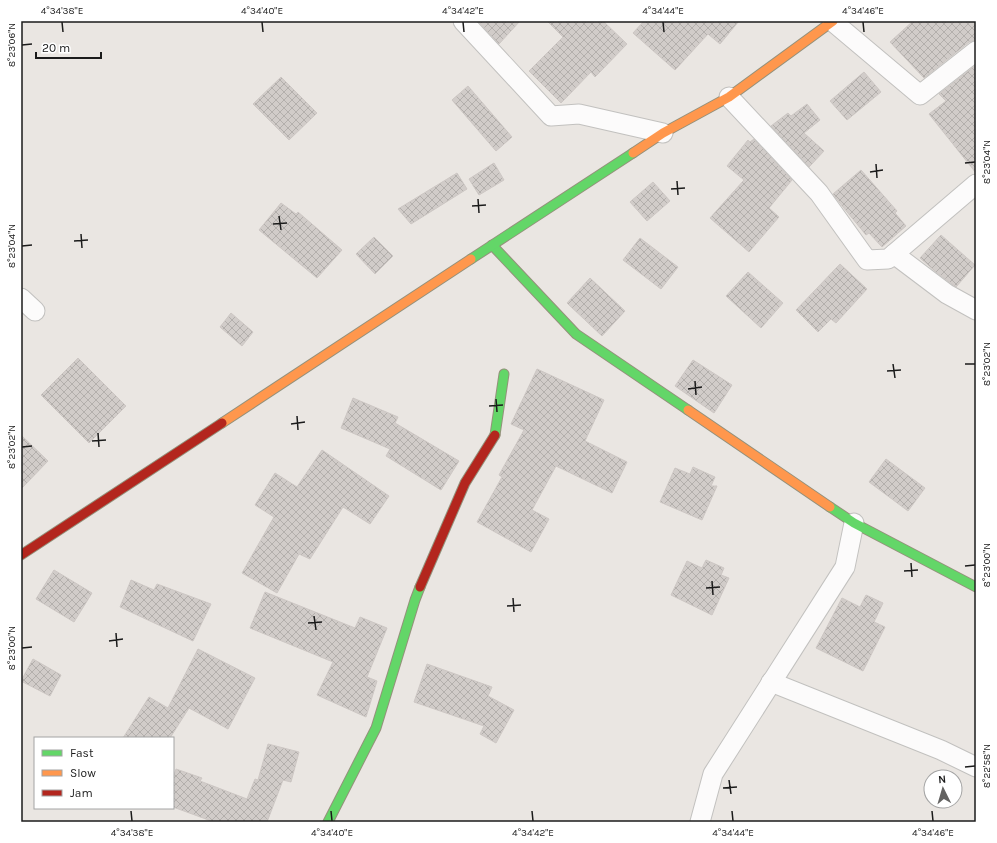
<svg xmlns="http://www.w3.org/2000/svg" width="997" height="843" viewBox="0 0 997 843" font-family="Karla,sans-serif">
  <defs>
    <pattern id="building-cross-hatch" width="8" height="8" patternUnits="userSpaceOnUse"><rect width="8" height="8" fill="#d1ccc9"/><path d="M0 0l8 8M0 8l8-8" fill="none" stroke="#b3afac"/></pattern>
  </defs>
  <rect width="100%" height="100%" fill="#eae6e2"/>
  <!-- building -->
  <g fill="url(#building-cross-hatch)" stroke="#cdc7c4">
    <path d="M478 21H520L499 44Z"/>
    <path d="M547 21H603L627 44 595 77 591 72 561 103 529 71 563 37Z"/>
    <path d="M644 21H739L720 44 708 34 675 70 633 33Z"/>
    <path d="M913 21H976V40L969 42 924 78 890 42Z"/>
    <path d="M976 65V173L929 114 946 101 939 94Z"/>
    <path d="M864 72 881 92 847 120 830 101Z"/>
    <path d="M281 77 317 113 289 140 253 104Z"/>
    <path d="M468 86 512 137 496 151 452 100Z"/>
    <path d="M807 104 820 120 804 133 824 151 809 167 771 126 788 113 791 116Z"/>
    <path d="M754 139 792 180 769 208 779 217 749 252 710 218 744 180 727 166 748 140 750 142Z"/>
    <path d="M494 163 504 180 479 195 469 179Z"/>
    <path d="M861 170 897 211 895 213 906 226 882 247 869 233 866 235 843 207 833 194Z"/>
    <path d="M457 173 467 189 411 224 398 209Z"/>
    <path d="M653 182 670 201 647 221 630 202Z"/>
    <path d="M281 203 296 214 298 212 342 250 317 278 259 230Z"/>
    <path d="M941 235 975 265 956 287 936 272 920 258Z"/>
    <path d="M374 237 393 256 375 274 356 254Z"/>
    <path d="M640 238 678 267 661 289 623 260Z"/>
    <path d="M840 264 867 289 836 323 831 319 818 332 796 310Z"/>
    <path d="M748 272 783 303 761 328 726 296Z"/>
    <path d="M590 278 625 311 602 336 567 303Z"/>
    <path d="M231 313 253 332 242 346 220 327Z"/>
    <path d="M78 358 126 406 89 443 41 395Z"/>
    <path d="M693 360 732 385 714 413 675 386Z"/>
    <path d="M537 369 604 400 585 441 627 462 612 493 556 466 532 510 549 519 531 552 477 522 502 477 499 475 524 430 511 424Z"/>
    <path d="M353 398 398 417 395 423 459 461 441 490 386 456 390 449 341 428Z"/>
    <path d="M21 435 48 461 21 489Z"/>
    <path d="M322 450 389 496 370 524 343 507 310 559 299 554 277 593 242 573 274 517 255 505 275 473 297 487Z"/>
    <path d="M886 459 925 488 908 511 869 482Z"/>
    <path d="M693 467 715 477 711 486H717L702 520 660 502 675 468 690 474Z"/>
    <path d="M706 560 724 568 721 575 729 578 712 615 671 595 687 561 702 568Z"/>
    <path d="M54 570 92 593 74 622 36 599Z"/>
    <path d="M131 580 154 590 157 584 211 604 193 641 120 607Z"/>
    <path d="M265 592 355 628 360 617 387 628 367 677 377 681 366 717 317 695 333 662 250 628Z"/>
    <path d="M866 595 883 603 874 622 885 627 863 671 816 648 842 598 860 607Z"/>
    <path d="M198 649 255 678 228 729 189 708 170 738H123L149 697 168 708Z"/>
    <path d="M33 659 61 675 50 696 21 681Z"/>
    <path d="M427 664 492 687 488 696 514 710 496 743 480 734 484 726 414 702Z"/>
    <path d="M268 744 299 752 291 782 283 780 267 822H214L173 807V778L176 769 202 778 200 781 247 799 255 779 258 780Z"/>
  </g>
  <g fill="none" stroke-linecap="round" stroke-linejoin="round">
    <!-- street casing -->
    <g stroke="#c2c1bf" stroke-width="21">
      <g id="street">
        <path d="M463 21 551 116 579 114 663 133"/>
        <path d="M832 21 920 95 976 51"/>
        <path d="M729 97 819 193 867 260 888 259 894 254 947 294 976 310"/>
        <path d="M894 254 976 184"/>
        <path d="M21 298 35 311"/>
        <path d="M771 682 941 750 976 767"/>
        <path d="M700 822 713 774 845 567 854 523"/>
      </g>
    </g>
    <!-- fast casing -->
    <g stroke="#94917b" stroke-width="11">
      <g id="fast">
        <path d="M492 245 576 334 688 410"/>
        <path d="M471 259 633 153"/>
        <path d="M495 435 504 374"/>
        <path d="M830 507 854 523 976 587"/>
        <path d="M328 822 376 728 415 600 420 587"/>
      </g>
    </g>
    <!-- slow casing -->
    <g stroke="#94917b" stroke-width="11">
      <g id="slow">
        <path d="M633 153 663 133 729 97 833 21"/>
        <path d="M688 410 830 507"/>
        <path d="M222 423 471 259"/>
      </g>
    </g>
    <!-- jam casing -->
    <g stroke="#94917b" stroke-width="11">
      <g id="jam">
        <path d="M21 555 222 423"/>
        <path d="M420 587 465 483 495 435"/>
      </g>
    </g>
    <!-- street -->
    <use href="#street" stroke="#fcfbfb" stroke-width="19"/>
    <!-- fast -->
    <use href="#fast" stroke="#63d668" stroke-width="9"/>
    <!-- slow -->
    <use href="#slow" stroke="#ff974d" stroke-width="9"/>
    <!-- jam -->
    <use href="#jam" stroke="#b3261e" stroke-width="9"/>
  </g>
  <!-- ticks -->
  <path fill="none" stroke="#1b1b1b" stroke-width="1.5" d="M62 22 63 32M262 22 263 32M463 22 464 32M663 22 664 32M863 22 864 32M22 45 32 44M965 163 975 162M876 164 877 178M870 172 883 170M677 181 678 195M671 189 685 188M478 199 479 213M472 206 486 205M279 216 281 230M273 224 287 223M81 234 82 248M74 241 88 240M22 246 32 245M893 364 895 378M965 364H975M887 371 901 370M695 381 696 395M688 389 702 387M496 399 497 412M489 406 503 405M297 416 298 430M291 424 305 422M98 433 99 447M92 441 106 440M22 447 32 446M911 563 912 577M965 566 975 565M904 571 918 570M712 581 713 595M706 588 720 587M513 598 514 612M507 606 521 605M314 616 316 630M308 623 322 622M116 633 117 647M109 641 123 639M22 648 32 647M965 767 975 766M729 780 731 794M723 788 737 787M131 811 132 821M331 811 332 821M532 811 533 821M732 811 733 821M932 811 933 821"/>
  <!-- border -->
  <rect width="997" height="843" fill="none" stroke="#ffffff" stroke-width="44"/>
  <!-- legend -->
  <rect x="34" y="737" width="140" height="72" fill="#ffffff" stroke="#a4a4a4"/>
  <rect x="42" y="750" width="20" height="6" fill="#63d668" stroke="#a4a4a4"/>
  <text x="70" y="757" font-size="12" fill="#1b1b1b">Fast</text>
  <rect x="42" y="770" width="20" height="6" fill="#ff974d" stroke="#a4a4a4"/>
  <text x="70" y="777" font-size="12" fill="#1b1b1b">Slow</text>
  <rect x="42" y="790" width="20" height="6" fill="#b3261e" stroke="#a4a4a4"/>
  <text x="70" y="797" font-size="12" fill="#1b1b1b">Jam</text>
  <!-- north arrow -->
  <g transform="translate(943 789) rotate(355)"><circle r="19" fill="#ffffff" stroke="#a4a4a4"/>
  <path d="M0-3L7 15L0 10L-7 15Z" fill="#636261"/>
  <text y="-6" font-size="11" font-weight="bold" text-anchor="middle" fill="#1b1b1b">N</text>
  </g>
  <!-- scale -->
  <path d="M36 52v6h65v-6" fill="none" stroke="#1b1b1b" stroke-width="2"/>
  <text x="42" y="52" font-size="12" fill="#1b1b1b" stroke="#ffffff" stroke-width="3" paint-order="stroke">20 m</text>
  <rect x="22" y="22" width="953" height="799" fill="none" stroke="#1b1b1b" stroke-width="1.5"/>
  <g font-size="10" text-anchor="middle" fill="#1b1b1b">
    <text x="62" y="14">4°34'38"E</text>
    <text x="262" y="14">4°34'40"E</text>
    <text x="463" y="14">4°34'42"E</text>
    <text x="663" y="14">4°34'44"E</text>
    <text x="863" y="14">4°34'46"E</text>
    <text transform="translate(11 45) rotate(-90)" y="4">8°23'06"N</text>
    <text transform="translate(986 162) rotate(-90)" y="4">8°23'04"N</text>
    <text transform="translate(11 246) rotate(-90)" y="4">8°23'04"N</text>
    <text transform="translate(986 364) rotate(-90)" y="4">8°23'02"N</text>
    <text transform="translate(11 447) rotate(-90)" y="4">8°23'02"N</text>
    <text transform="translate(986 565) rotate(-90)" y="4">8°23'00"N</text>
    <text transform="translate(11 648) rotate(-90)" y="4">8°23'00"N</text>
    <text transform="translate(986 766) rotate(-90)" y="4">8°22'58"N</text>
    <text x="132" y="836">4°34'38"E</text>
    <text x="332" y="836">4°34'40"E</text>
    <text x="533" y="836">4°34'42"E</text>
    <text x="733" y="836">4°34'44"E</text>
    <text x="933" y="836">4°34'46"E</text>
  </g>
</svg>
